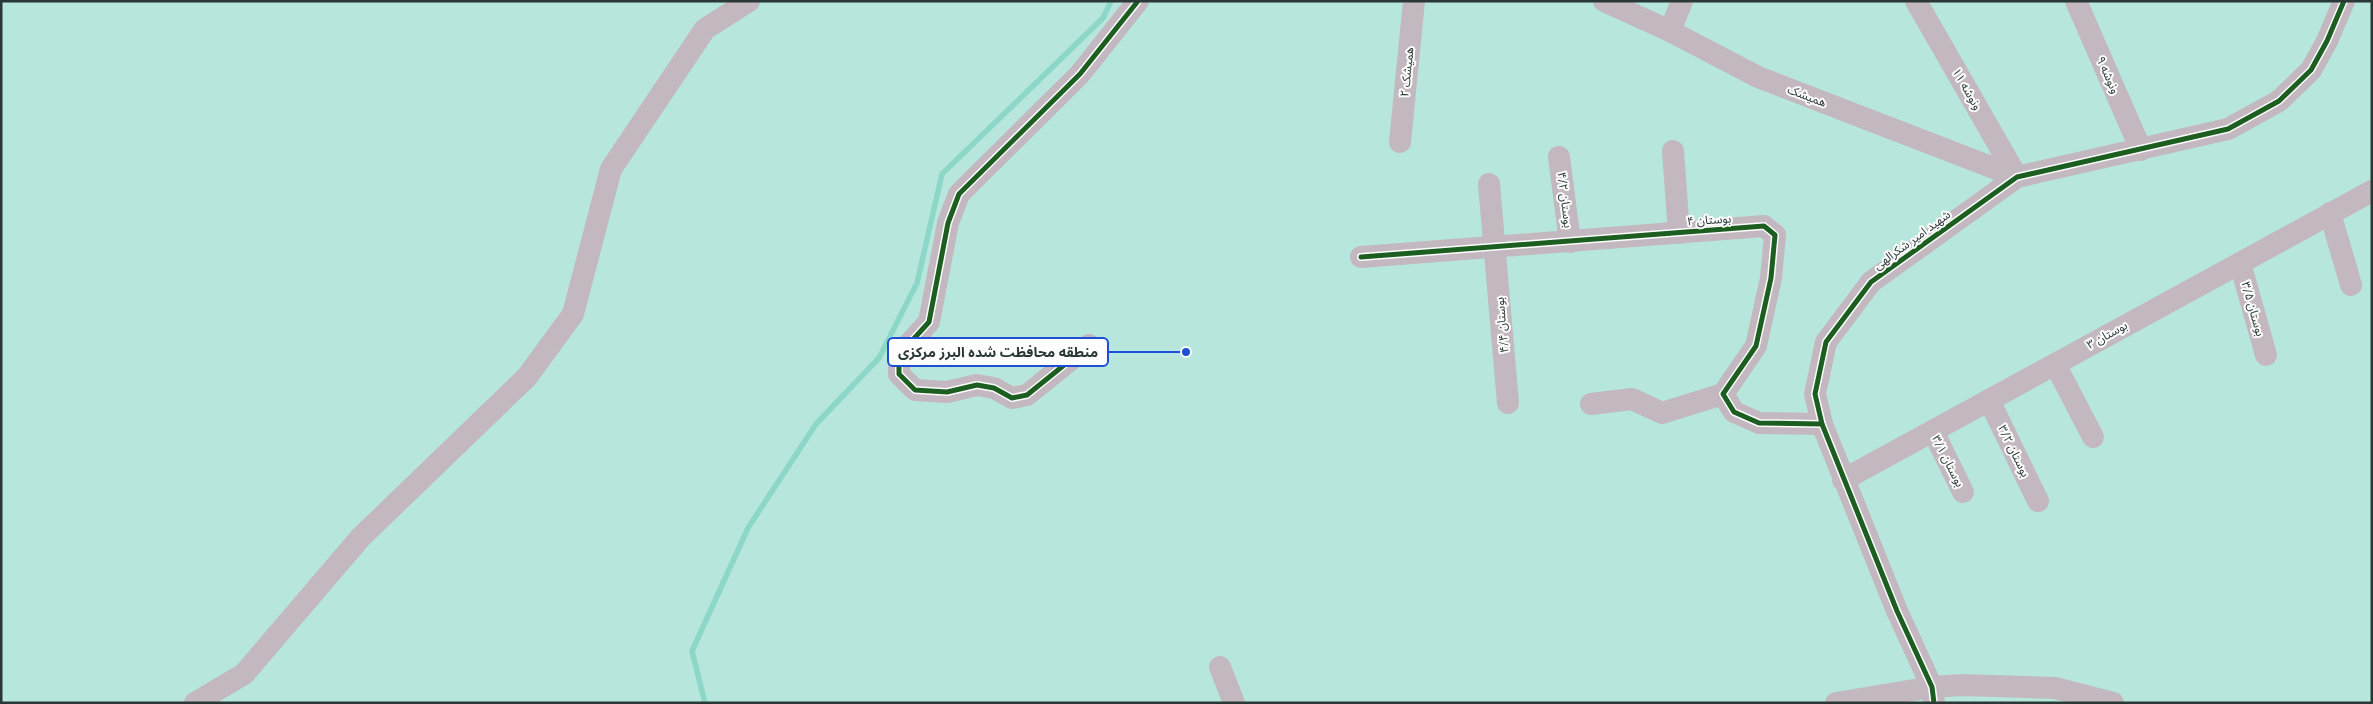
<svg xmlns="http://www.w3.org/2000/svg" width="2373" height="704" viewBox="0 0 2373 704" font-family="Roboto,'Noto Sans Arabic',sans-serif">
  <rect width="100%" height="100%" fill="#dcf2ec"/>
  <!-- green -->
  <rect fill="#b7e7dc" x="1" y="1" width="2371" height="702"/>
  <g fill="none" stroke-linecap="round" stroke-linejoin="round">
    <!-- stream -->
    <path stroke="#8cd7c7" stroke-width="5.5" d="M705 703 692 651 748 528 816 424 879 358 917 283 942 174 1103 18 1111 1"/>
    <!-- minor -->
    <g stroke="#c3b8c0" stroke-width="22">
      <path d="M1604 1 1670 31 1758 77 2017 177"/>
      <path d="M1916 1 2017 177"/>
      <path d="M2076 1 2141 150"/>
      <path d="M1670 31 1682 1"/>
      <path d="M1400 142 1414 1"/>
      <path d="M1673 151 1679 233"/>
      <path d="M1559 157 1570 242"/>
      <path d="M1489 184 1508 403"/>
      <path d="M2330 213 2351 285"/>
      <path d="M1361 257 1764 226 1775 235 1771 278 1756 346 1723 394 1734 412 1759 423 1822 424"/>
      <path d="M2240 263 2266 355"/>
      <path d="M1089 345 1027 395 1012 398 994 388 977 385 947 392 915 390 899 374V355L929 322 948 223 959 194 1080 74 1138 1"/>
      <path d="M2055 364 2093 437"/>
      <path d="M1989 400 2038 501"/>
      <path d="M1591 404 1632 399 1662 413 1723 394"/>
      <path d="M1933 431 1963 492"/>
      <path d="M1843 480 2372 191"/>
      <path d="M1220 667 1234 703"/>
      <path d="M195 703 244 674 361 537 527 377 573 314 611 169 705 29 749 1"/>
      <path d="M1836 703 1932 687 1962 685 2055 688 2113 703"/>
      <path d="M1934 703 1932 687 1897 611 1822 424 1815 394 1826 342 1871 282 2017 177 2228 129 2279 101 2311 70 2327 41 2344 1"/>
    </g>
    <!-- cycleway casing -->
    <g stroke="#fdfdfd" stroke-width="8">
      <g id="cycleway">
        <path d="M1361 257 1764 226 1775 235 1771 278 1756 346 1723 394 1734 412 1759 423 1822 424"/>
        <path d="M1089 345 1027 395 1012 398 994 388 977 385 947 392 915 390 899 374V355L929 322 948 223 959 194 1080 74 1138 1"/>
        <path d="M1934 703 1932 687 1897 611 1822 424 1815 394 1826 342 1871 282 2017 177 2228 129 2279 101 2311 70 2327 41 2344 1"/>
      </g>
    </g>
    <!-- cycleway -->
    <use href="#cycleway" stroke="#1b5e20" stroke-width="5"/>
  </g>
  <g text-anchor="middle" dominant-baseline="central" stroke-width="4" stroke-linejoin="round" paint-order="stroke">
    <!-- street labels -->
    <g font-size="12" fill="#2b3936" stroke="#fdfdfd">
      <text transform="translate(1407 72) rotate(-84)">همیشک ۲</text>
      <text transform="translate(2108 75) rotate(66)">ونوشه ۹</text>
      <text transform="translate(1967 89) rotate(60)">ونوشه ۱۱</text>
      <text transform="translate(1807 96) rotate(21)">همیشک</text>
      <text transform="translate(1565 200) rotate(83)">بوستان ۴/۲</text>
      <text transform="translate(1709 220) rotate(-4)">بوستان ۴</text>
      <text transform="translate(1912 240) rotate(-36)">شهید امیر شکرالهی</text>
      <text transform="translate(2253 309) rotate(74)">بوستان ۳/۵</text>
      <text transform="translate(1502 325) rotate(-95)">بوستان ۴/۴</text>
      <text transform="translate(2107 335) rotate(-29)">بوستان ۳</text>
      <text transform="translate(2014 451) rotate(64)">بوستان ۳/۲</text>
      <text transform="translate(1948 461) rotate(63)">بوستان ۳/۱</text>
    </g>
  </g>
  <!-- callouts -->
  <path fill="none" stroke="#1d4ed8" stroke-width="2" d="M1186 352L1108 352"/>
  <circle fill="#1d4ed8" stroke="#fdfdfd" stroke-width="2" cx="1186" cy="352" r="5"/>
  <rect fill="#fdfdfd" stroke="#1d4ed8" stroke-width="2" x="888" y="338" width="220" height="28" rx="5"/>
  <g font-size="14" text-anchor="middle" font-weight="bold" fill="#2b3936">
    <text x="998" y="357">منطقه محافظت شده البرز مرکزی</text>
  </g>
  <!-- border -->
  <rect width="2373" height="704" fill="none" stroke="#2b3936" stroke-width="5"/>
</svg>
